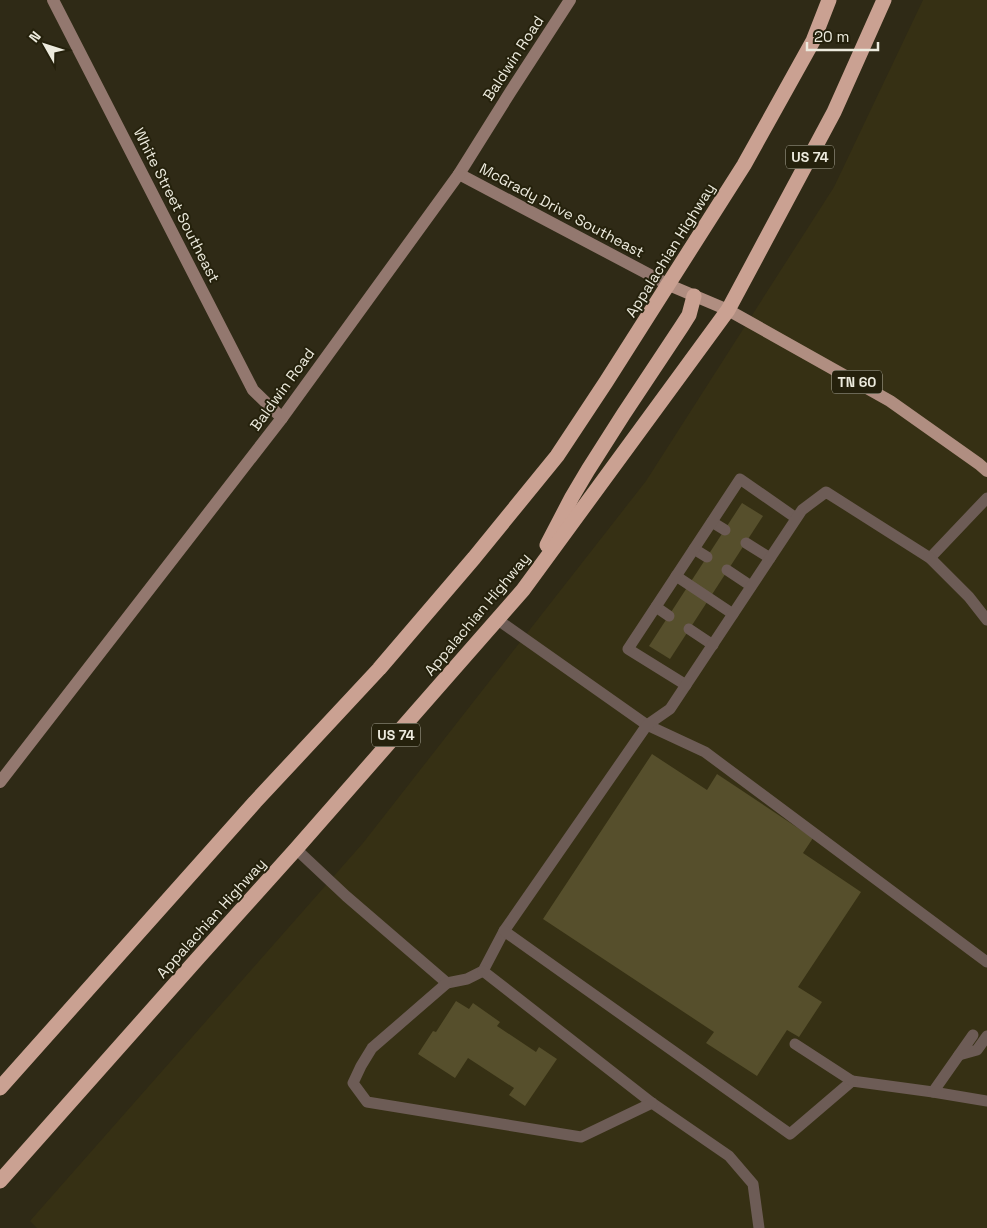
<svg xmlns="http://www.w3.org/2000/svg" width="987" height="1228" viewBox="0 0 987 1228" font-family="'Space Grotesk',sans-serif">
  <rect width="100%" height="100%" fill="#2f2a16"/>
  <!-- built -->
  <path fill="#363014" d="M923 0H987V1228H37L30 1221 363 843 646 481 834 187Z"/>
  <!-- building -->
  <g fill="#564f2c">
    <path d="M742 503 763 516 670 659 649 646Z"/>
    <path d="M652 754 707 790 717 774 813 838 803 853 861 892 798 987 822 1002 799 1037 787 1030 757 1076 706 1043 714 1032 543 919Z"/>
    <path d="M456 1001 469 1009 473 1003 500 1022 497 1026 536 1052 539 1047 557 1059 525 1106 509 1095 514 1088 468 1058 455 1078 418 1054 433 1031 436 1032Z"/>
  </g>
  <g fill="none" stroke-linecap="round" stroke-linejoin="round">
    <!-- lane -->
    <g stroke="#6d5c56" stroke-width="11">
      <path d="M712 522 725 530"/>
      <path d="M746 543 770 558"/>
      <path d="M694 549 707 557"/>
      <path d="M930 558 987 498"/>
      <path d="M727 570 751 586"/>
      <path d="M676 576 733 614"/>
      <path d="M656 607 669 616"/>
      <path d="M498 620 647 725 705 752 987 962"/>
      <path d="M689 629 713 645"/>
      <path d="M686 685 628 649 740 479 796 518"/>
      <path d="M296 849 346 896 447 983 467 979 483 971 504 931 647 725 670 709 802 510 826 492 930 558 969 597 987 620"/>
      <path d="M504 931 790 1134 852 1081 933 1092 987 1101"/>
      <path d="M483 971 652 1103 729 1156 753 1184 759 1228"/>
      <path d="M447 983 372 1048 361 1066 353 1083 367 1102 581 1137 652 1103"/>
      <path d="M795 1044 852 1081"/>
      <path d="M959 1055 977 1050 987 1036"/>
      <path d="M933 1092 973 1035"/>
    </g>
    <!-- secondary -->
    <g stroke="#93786f" stroke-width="12">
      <path d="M53 0 253 390 282 418"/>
      <path d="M459 174 669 285"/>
      <path d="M0 782 282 418 459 174 511 91 570 0"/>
    </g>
    <!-- primary -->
    <path stroke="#b08e81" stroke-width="12" d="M669 285 728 310 890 401 979 464 987 471"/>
    <!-- highway -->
    <g stroke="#caa192" stroke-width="15">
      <path d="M547 545 572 497 588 470 623 415 682 326 689 315 694 296"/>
      <path d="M0 1088 255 802 379 669 474 558 557 456 606 382 744 165 813 41 829 0"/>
      <path d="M0 1181 198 958 296 849 523 590 728 310 834 112 884 0"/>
    </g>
  </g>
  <g text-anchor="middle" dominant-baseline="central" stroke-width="4" stroke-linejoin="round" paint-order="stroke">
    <!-- shield labels -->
    <g fill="#25210c" stroke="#b1ae9f" stroke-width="1">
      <rect x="786" y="145.5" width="48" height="23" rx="4"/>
      <rect x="832" y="370.5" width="50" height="23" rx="4"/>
      <rect x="372" y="723.5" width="48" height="23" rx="4"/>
    </g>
    <g font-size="14" font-weight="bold" fill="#edebde">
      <text x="810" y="157">US 74</text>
      <text x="857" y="382">TN 60</text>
      <text x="396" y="735">US 74</text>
    </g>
    <!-- street labels -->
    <g font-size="15" fill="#edebde" stroke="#25210c">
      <text transform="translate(513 58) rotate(-57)">Baldwin Road</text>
      <text transform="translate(177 205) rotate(63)">White Street Southeast</text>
      <text transform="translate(562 210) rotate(28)">McGrady Drive Southeast</text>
      <text transform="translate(670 250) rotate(-58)">Appalachian Highway</text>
      <text transform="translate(282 389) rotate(-54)">Baldwin Road</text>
      <text transform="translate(477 614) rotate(-50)">Appalachian Highway</text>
      <text transform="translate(211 918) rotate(-48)">Appalachian Highway</text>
    </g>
  </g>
  <!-- north arrow -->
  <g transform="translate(45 45) rotate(309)" stroke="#25210c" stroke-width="4" paint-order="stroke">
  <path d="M0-4L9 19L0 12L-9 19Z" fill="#edebde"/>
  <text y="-8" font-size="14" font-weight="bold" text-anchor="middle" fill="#edebde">N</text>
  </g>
  <!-- scale -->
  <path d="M807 42v8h71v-8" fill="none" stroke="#edebde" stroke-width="2.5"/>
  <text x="814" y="42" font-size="15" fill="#edebde" stroke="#25210c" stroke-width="4" paint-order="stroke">20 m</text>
</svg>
